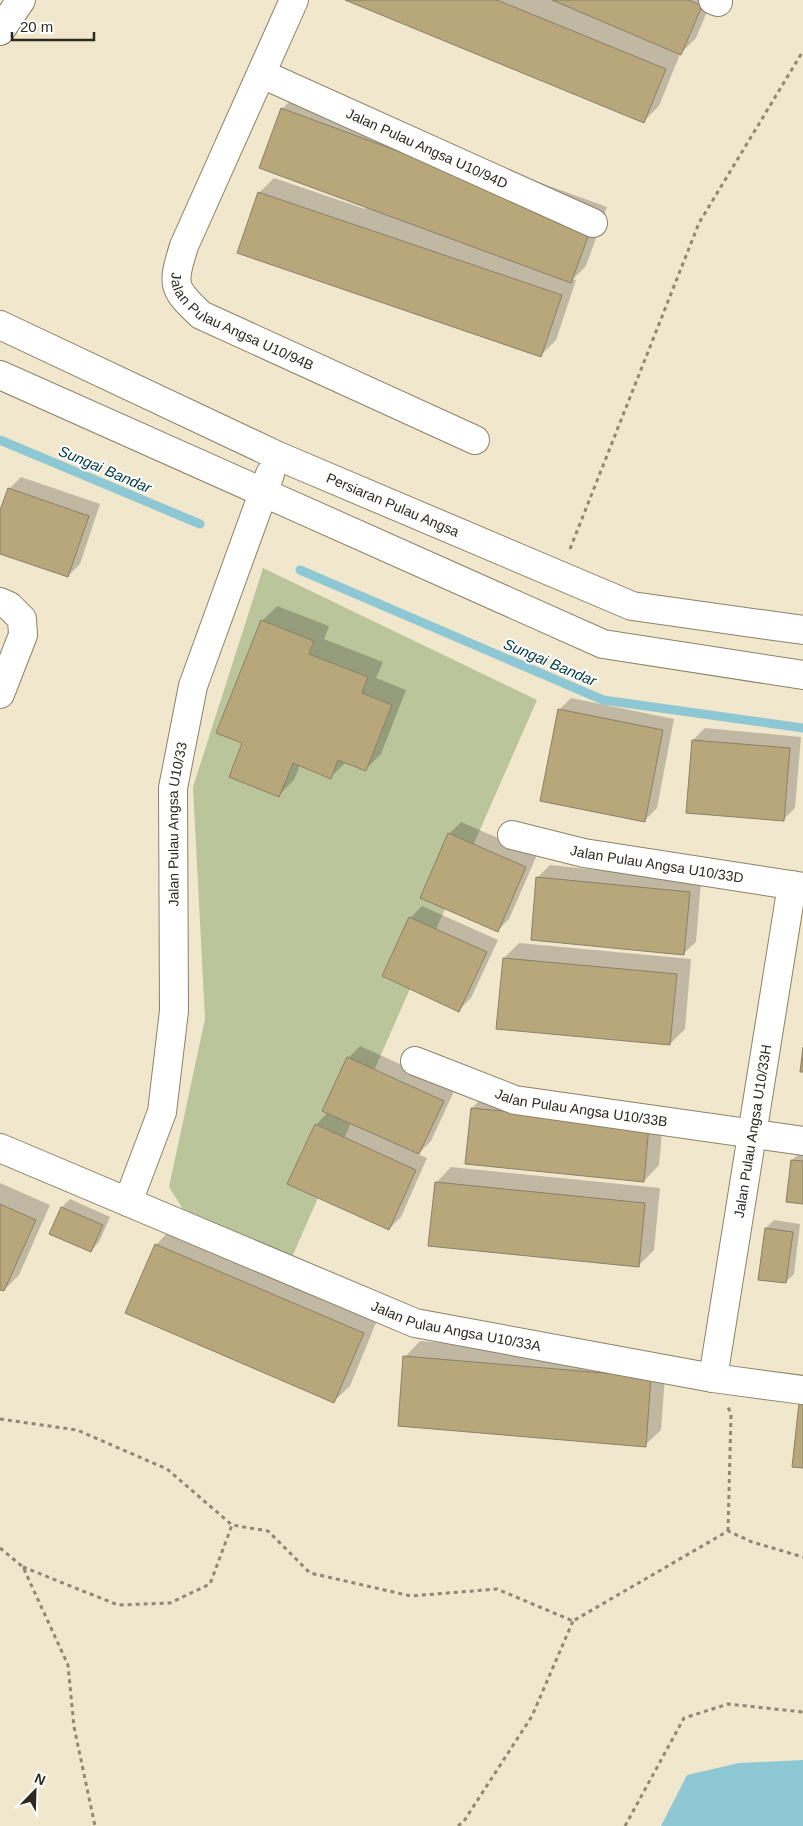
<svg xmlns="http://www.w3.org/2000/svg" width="803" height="1826" viewBox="0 0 803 1826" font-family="Helvetica,sans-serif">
  <rect width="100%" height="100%" fill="#f1e7cc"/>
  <!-- green -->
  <path fill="#bbc59b" d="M263 568 537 700 292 1257 183 1209 169 1187 205 1019 193 787Z"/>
  <!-- water -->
  <path fill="#8ec8d5" d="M803 1760V1826H661L687 1775 739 1763Z"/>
  <!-- shadow -->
  <g fill="#0003">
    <path d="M348 0H712L696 38 680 54 659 106 644 121Z"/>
    <path d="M297 94 607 207 586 266 573 279 576 280 556 340 541 355 259 193 274 178 365 209 366 206 282 109Z"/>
    <path d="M21 477 100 504 80 564 68 576 0 553V514L9 489Z"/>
    <path d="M277 606 329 626 324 639 383 662 376 678 406 690 381 754 366 769 346 762 331 777 300 765 294 780 279 795 244 743 262 621Z"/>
    <path d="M571 698 674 719 657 808 645 820 559 710Z"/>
    <path d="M705 728 801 737 795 808 783 820 693 740Z"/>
    <path d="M461 822 537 855 509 919 497 931 449 834Z"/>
    <path d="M550 865 701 881 696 942 683 954 538 877Z"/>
    <path d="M422 906 498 940 471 998 459 1010 410 918Z"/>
    <path d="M519 943 691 959 685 1029 670 1044 504 958Z"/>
    <path d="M360 1046 455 1089 431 1141 418 1154 427 1158 401 1217 389 1229 316 1125 328 1112 348 1058Z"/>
    <path d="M487 1093 664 1110 659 1165 644 1181 472 1108Z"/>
    <path d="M803 1150V1203L792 1160Z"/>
    <path d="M451 1167 660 1188 654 1250 638 1266 436 1183Z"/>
    <path d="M0 1183 50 1205 19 1275 4 1290 0 1288Z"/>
    <path d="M70 1199 110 1217 99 1242 91 1251 62 1207Z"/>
    <path d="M774 1220 800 1224 794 1274 786 1282 766 1228Z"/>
    <path d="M171 1229 378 1318 350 1386 334 1401 156 1245Z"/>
    <path d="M420 1341 666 1362 661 1430 645 1445 405 1357Z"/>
  </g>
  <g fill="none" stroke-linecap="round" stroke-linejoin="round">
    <!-- stream -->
    <g stroke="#8ec8d5" stroke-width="9">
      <path d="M0 440 200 524"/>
      <path d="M300 570 603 700 803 728"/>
    </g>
  </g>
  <!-- building -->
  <g fill="#b8a77b" stroke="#8a8068">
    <path d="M345 0H497L666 69 644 123Z"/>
    <path d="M552 0H689L702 6 681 55Z"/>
    <path d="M281 108 593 223 571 283 259 168Z"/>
    <path d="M258 192 562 295 541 357 237 253Z"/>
    <path d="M8 488 89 516 68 577 0 554V510Z"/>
    <path d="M261 620 314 641 309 654 368 677 362 693 392 705 366 771 338 760 331 779 293 763 279 797 229 777 242 743 216 733Z"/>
    <path d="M558 709 663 730 645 822 540 801Z"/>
    <path d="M692 740 790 748 784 821 686 813Z"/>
    <path d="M448 833 526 867 498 932 420 898Z"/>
    <path d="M536 877 690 892 684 955 531 940Z"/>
    <path d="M409 917 487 952 459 1012 382 976Z"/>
    <path d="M503 958 677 974 670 1045 496 1029Z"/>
    <path d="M803 1047V1072H800Z"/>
    <path d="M347 1057 444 1101 419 1154 322 1111Z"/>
    <path d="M471 1108 649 1125 644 1182 465 1164Z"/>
    <path d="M315 1124 416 1170 389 1230 287 1184Z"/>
    <path d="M791 1160 803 1161V1204L786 1202Z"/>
    <path d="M435 1182 645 1203 639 1267 428 1246Z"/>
    <path d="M0 1204 36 1220 4 1291 0 1290Z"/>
    <path d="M61 1207 103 1225 91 1252 49 1234Z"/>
    <path d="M765 1228 793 1232 786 1283 758 1280Z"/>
    <path d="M155 1244 364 1333 334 1403 125 1313Z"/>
    <path d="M403 1356 651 1377 646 1447 398 1426Z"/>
    <path d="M799 1403 803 1404V1468L792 1467Z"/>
  </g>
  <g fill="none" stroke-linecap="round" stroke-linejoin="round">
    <!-- minor casing -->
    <g stroke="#8b8269" stroke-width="30">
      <g id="minor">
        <path id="s1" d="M294 0 184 246C172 285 172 288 201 315L475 440"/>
        <path d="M713 0 718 2"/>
        <path d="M0 31 21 0"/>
        <path id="s2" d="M262 74 593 223"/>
        <path id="s3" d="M0 325 278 456 632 606 803 630"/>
        <path d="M0 375 603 644 803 675"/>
        <path d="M0 602 9 606 22 619 23 635 0 694"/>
        <path id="s4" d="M512 835 584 853 803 887"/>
        <path id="s5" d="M415 1061 515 1100 803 1141"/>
        <path id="s6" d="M0 1148 415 1323 713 1378 803 1390"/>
        <path id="s7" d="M128 1202 162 1112 174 1011 173 788 193 686 270 474"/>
        <path id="s8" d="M713 1378 792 885"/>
      </g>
    </g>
    <!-- path -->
    <g stroke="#8f8875" stroke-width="3" stroke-dasharray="4 4" stroke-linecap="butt">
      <path d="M570 549 699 223 803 51"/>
      <path d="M0 1419 77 1430 167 1469 232 1525"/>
      <path d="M728 1531 731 1414 728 1407"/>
      <path d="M0 1548 23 1567 68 1665 74 1727 95 1826"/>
      <path d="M23 1567 118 1605 170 1603 210 1584 232 1525 268 1531 310 1573 411 1596 497 1589 573 1621 728 1531 752 1542 803 1557"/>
      <path d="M458 1826 464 1821 532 1716 573 1621"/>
      <path d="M625 1826 684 1718 728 1704 803 1712"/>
    </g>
    <!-- minor -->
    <use href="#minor" stroke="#fff" stroke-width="28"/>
  </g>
  <g text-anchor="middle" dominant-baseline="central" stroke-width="4" stroke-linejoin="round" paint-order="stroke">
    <!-- street labels -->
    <g font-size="14" fill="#2d291f" stroke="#fff">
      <text stroke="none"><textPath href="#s2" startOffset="181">Jalan Pulau Angsa U10/94D</textPath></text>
      <text stroke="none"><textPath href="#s1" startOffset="384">Jalan Pulau Angsa U10/94B</textPath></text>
      <text stroke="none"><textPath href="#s3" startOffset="432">Persiaran Pulau Angsa</textPath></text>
      <text stroke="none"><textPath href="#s7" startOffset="385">Jalan Pulau Angsa U10/33</textPath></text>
      <text stroke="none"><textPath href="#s4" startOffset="148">Jalan Pulau Angsa U10/33D</textPath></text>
      <text stroke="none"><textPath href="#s5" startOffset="174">Jalan Pulau Angsa U10/33B</textPath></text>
      <text stroke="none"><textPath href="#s8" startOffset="250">Jalan Pulau Angsa U10/33H</textPath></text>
      <text stroke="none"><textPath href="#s6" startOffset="491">Jalan Pulau Angsa U10/33A</textPath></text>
    </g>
    <!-- water labels -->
    <g font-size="15" font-style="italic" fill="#013a44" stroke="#fff">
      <text transform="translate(105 469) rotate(23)">Sungai Bandar</text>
      <text transform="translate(550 662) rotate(23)">Sungai Bandar</text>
    </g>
  </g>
  <!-- north arrow -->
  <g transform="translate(35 1791) rotate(23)" stroke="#ffffff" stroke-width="4" paint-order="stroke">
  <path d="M0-4L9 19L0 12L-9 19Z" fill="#2d291f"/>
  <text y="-8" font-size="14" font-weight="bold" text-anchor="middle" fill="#2d291f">N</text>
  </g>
  <!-- scale -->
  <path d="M12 32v8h82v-8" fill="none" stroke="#2d291f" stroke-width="2.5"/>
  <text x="20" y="32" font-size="15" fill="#2d291f" stroke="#ffffff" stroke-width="4" paint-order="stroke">20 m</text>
</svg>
